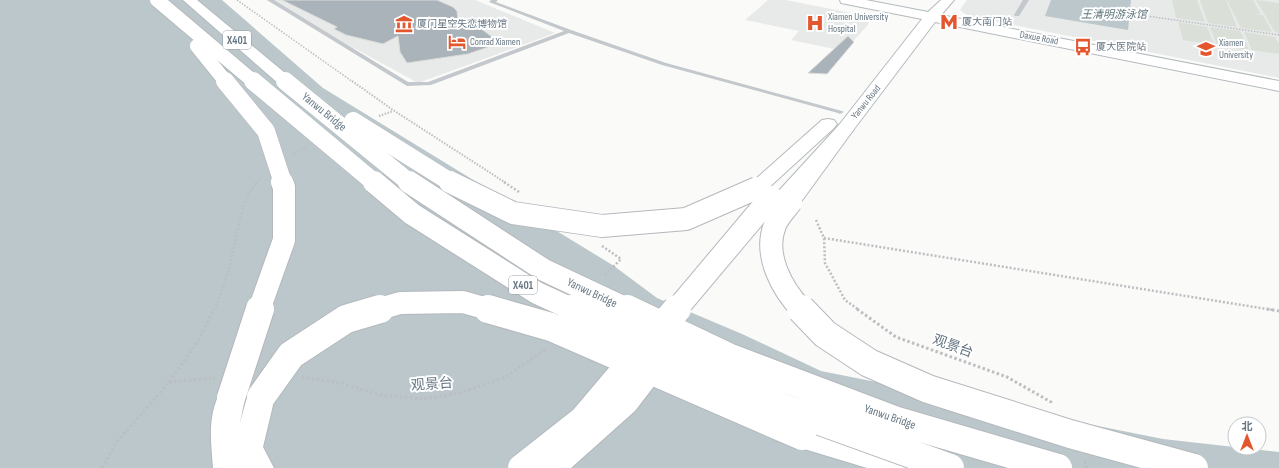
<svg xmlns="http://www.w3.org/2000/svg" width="1279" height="468" viewBox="0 0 1279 468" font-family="'Sofia Sans Condensed','Noto Sans SC',sans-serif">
  <rect width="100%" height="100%" fill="#fafaf8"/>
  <!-- built -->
  <g fill="#e8e9e9">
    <path d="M266 0H475L555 33 418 83Z"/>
    <path d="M768 0H786L861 15 867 17 870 20 867 26 844 51 791 40 799 31 745 20Z"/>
    <path d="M967 0H1279V78L973 17 965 14 960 10Z"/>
  </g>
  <!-- green -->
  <g fill="#dadfd7">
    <path d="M1172 0H1197L1205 22 1176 18Z"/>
    <path d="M1200 0H1226L1237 27 1208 23Z"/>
    <path d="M1227 0H1253L1261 14H1252L1263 15 1272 32 1241 28Z"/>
    <path d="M1256 0 1279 3V33L1275 32Z"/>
    <path d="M1178 22 1207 27 1214 44 1183 40Z"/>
    <path d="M1210 27 1240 31 1249 50 1217 45Z"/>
    <path d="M1244 32 1275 37 1279 44V54L1252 50Z"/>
  </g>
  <!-- water -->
  <g fill="#bbc7cb">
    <path d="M0 0H222L323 88 614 266 657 298 742 334 821 371 1163 439 1279 452V468H0Z"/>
    <path d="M1051 0H1131L1128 30 1045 16Z"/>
  </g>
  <!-- building -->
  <g fill="#aab3b9" stroke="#dcdcda">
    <path d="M282 0H437L453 7 457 11 458 22 479 27 500 43 468 54 407 63 400 52 398 36 383 44 346 35 334 29 337 27Z"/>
    <path d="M848 36 854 42 827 74 808 73Z"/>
  </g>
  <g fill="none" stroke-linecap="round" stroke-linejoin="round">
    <!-- secondary casing -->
    <g stroke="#b3babf" stroke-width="2">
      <path id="secondary" d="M840 0H866L928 12 941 0H954L941 15 1279 81V91L935 22 851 133 788 204 781 206 774 204 771 200 774 196 839 125 922 19 846 4 841 3Z"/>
    </g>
    <!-- highway casing -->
    <g stroke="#b4b9bd" stroke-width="2">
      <g id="highway">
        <path d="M183 0H197L291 78 293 81 291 84 285 86 279 84Z"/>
        <path d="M828 119 834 120 837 124 834 128 764 192 757 194 750 192 747 188 750 184 822 120Z"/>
        <path d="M845 124 851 125 854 129 798 206 791 208 784 206 781 202 784 198 839 125Z"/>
        <path d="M261 385 271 389 275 397 263 447 274 468H213C211 439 207 417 221 390L231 386 241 390 245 398 240 423 247 397 251 389Z"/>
        <path d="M802 423 914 454 925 458 930 468H867L791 445 787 436 791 427Z"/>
      </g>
    </g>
    <!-- path-far3 -->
    <g stroke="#bbbfc2" stroke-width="1.5" stroke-dasharray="1.5 1.5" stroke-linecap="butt">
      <path d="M237 0 353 82"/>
      <path d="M1147 16 1279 35"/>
    </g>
    <!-- path-far2 -->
    <g stroke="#bbbfc2" stroke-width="2" stroke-dasharray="1.5 1.5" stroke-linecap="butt">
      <path d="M352 81 393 110 506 183"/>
      <path d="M379 116 393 111"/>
      <path d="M291 155 306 147"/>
      <path d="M256 183 263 176"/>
    </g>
    <!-- path-far1 -->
    <g stroke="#bbbfc2" stroke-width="2.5" stroke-dasharray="2 2" stroke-linecap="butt">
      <path d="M504 182 519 192"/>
      <path d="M816 220 824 238 825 263 845 300 859 310"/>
      <path d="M824 238 1273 310"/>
      <path d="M602 246 621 259 604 276"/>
      <path d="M214 310C224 289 230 265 235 242 240 221 242 199 257 182"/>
    </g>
    <!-- path -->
    <g stroke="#bbbfc2" stroke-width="3" stroke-dasharray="2.5 2.5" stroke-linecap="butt">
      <path d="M857 309 896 337 1007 377 1051 402 1052 405"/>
      <path d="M1267 309 1279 311"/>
      <path d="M302 377 341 383 380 395 423 399 460 393 504 378 546 349"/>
      <path d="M169 382 215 378"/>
      <path d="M1085 461 1087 468"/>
      <path d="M102 468 116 443 169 382 198 341 214 309"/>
    </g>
    <!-- lane -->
    <g fill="#c3c8cc" fill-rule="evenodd">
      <path d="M267 0H274L408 82H428L564 31 489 2 491 0H498L496 2 571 30 666 63 842 111 844 112 840 114 838 113 662 65 569 33 431 85 407 86Z"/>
      <path d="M1023 0H1029L1019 16H1015L1014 15Z"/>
    </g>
    <!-- secondary -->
    <use href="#secondary" fill="#fff" fill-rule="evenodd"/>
    <!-- highway -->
    <use href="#highway" fill="#fff" fill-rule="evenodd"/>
    <!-- highway-bridge-far3 casing -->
    <g stroke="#b4b9bd" stroke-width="16" stroke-linecap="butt">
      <g id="highway-bridge-far3">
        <path d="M157 0 254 82"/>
        <path d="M197 46 226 82"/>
      </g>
    </g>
    <!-- highway-bridge-far2 casing -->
    <g stroke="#b4b9bd" stroke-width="19" stroke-linecap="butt">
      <g id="highway-bridge-far2">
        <path d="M225 81 266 131 283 183"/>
        <path d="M253 81 375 183"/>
        <path d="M285 81 410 183"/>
        <path d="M353 121 452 183"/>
      </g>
    </g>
    <!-- highway-bridge-far1 casing -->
    <g stroke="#b4b9bd" stroke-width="24" stroke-linecap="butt">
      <g id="highway-bridge-far1">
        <path d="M374 182 412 214 537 293 574 310"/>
        <path d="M409 182 544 270 629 310"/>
        <path d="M450 182 513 213 602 226 686 219 757 188"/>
        <path d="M791 202C786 209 778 217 775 225 763 255 782 289 802 310"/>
        <path d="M259 310 284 240V187L282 182"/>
        <path d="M376 310 400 303 463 302 491 310"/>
        <path d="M676 310 771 197"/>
      </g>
    </g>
    <!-- highway-bridge casing -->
    <g stroke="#b4b9bd" stroke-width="30" stroke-linecap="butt">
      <g id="highway-bridge">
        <path d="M488 309 551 327 802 436"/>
        <path d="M571 309 784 408 950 468"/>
        <path d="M627 309 728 357 897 421 1058 468"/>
        <path d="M801 309 825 334 869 363 928 389 1070 434 1194 468"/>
        <path d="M261 397 291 355 346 319 380 309"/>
        <path d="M231 398 260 309"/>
        <path d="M522 468 583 420 677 309"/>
        <path d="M550 468 625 401 658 358"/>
      </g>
    </g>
    <!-- highway-bridge-far3 -->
    <use href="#highway-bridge-far3" stroke="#fff" stroke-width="14"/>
    <!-- highway-bridge-far2 -->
    <use href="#highway-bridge-far2" stroke="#fff" stroke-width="18"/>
    <!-- highway-bridge-far1 -->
    <use href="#highway-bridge-far1" stroke="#fff" stroke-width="22"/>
    <!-- highway-bridge -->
    <use href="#highway-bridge" stroke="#fff" stroke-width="28"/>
  </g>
  <!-- icons -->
  <defs>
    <g id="metro-bare" transform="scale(1.38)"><path d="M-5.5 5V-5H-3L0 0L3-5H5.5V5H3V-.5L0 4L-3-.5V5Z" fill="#e4572e" stroke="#fff" stroke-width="2.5" paint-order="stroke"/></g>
    <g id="hospital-bare" transform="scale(1.38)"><path d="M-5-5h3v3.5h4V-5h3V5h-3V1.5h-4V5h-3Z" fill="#e4572e" stroke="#fff" stroke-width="2.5" paint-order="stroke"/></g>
    <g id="museum-bare" transform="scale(1.38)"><path d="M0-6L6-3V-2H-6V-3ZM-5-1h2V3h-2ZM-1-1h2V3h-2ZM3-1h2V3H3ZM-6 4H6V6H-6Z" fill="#e4572e" stroke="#fff" stroke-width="2.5" paint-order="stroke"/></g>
    <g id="hotel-bare" transform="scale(1.38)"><path d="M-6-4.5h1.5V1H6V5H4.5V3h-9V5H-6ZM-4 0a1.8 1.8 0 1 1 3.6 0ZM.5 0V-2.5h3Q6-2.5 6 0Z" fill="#e4572e" stroke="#fff" stroke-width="2.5" paint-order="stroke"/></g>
    <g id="bus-bare" transform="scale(1.38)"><path d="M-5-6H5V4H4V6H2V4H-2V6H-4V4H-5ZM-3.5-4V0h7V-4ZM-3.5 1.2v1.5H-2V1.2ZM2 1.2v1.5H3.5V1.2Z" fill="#e4572e" stroke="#fff" stroke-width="2.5" paint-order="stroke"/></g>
    <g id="university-bare" transform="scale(1.38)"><path d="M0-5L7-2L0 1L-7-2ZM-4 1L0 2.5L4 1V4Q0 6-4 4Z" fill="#e4572e" stroke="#fff" stroke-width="2.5" paint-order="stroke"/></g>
  </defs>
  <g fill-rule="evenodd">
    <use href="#metro-bare" x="949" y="22"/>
    <use href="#hospital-bare" x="815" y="23"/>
    <use href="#museum-bare" x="404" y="24"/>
    <use href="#hotel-bare" x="457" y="42"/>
    <use href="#bus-bare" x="1083" y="47"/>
    <use href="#university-bare" x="1206" y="49"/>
  </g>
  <g text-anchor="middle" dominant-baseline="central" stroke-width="4" stroke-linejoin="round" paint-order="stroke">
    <!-- far-poi labels -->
    <g font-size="10" fill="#657683" stroke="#fff" text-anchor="start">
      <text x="828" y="17">Xiamen University<tspan x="828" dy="12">Hospital</tspan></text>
      <text x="962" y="22">厦大南门站</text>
      <text x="417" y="24">厦门星空失恋博物馆</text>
      <text x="470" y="42">Conrad Xiamen</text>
      <text x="1219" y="43">Xiamen<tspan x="1219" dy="12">University</tspan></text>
      <text x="1096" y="47">厦大医院站</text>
    </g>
    <!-- far-street labels -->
    <g font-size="10" fill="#657683" stroke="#fff">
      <text transform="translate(1039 38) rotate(11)">Daxue Road</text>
      <text transform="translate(866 102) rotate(-51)">Yanwu Road</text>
    </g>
    <!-- far-water labels -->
    <g font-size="11" font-style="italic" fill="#60757c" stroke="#fff">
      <text x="1114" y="14">王清明游泳馆</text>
    </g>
    <!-- shield labels -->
    <g fill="#fff" stroke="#939fa8" stroke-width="1">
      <rect x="223" y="31" width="28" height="18" rx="3"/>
      <rect x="509" y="276" width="28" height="18" rx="3"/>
    </g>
    <g font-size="11" font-weight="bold" fill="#657683">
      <text x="237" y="40">X401</text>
      <text x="523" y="285">X401</text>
    </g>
    <!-- street labels -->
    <g font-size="12" fill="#657683" stroke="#fff">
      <text transform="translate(324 112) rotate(39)">Yanwu Bridge</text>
      <text transform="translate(592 293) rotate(25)">Yanwu Bridge</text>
      <text transform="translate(890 417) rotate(19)">Yanwu Bridge</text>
    </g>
    <!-- near-street labels -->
    <g font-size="14" fill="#657683" stroke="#fff">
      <text transform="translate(953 346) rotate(20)">观景台</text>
      <text transform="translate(432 384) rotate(-4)">观景台</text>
    </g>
  </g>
  <!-- north arrow -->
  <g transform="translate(1247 436)"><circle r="19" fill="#ffffff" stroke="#c1c8cd"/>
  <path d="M0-3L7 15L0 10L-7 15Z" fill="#e4572e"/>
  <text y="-6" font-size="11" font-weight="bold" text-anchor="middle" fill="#657683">北</text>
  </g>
</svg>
